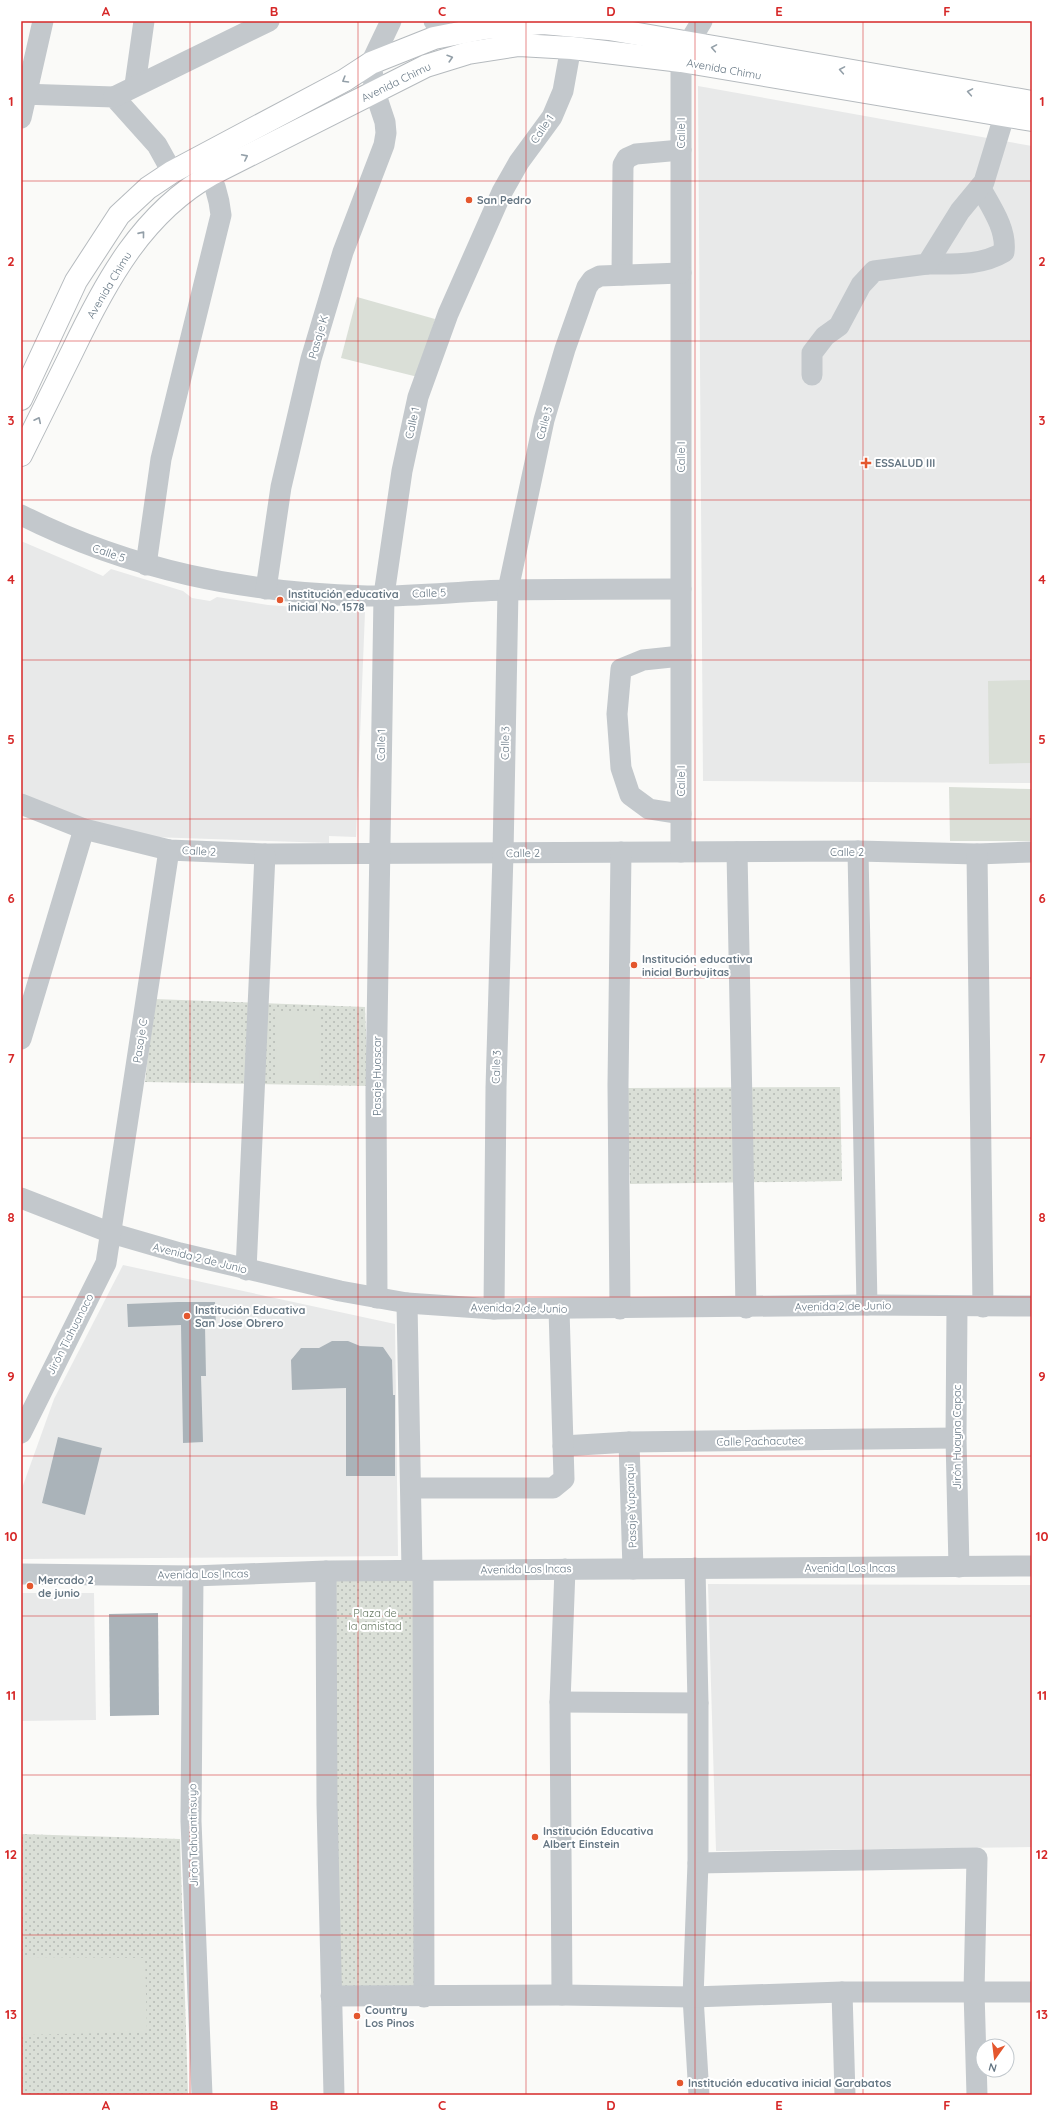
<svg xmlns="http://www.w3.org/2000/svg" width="1053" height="2116" viewBox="0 0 1053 2116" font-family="Quicksand,sans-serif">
  <defs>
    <pattern id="park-dots" width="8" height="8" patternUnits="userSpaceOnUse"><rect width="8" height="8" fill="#dadfd7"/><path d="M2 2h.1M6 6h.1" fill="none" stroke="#b4b9b4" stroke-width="1.8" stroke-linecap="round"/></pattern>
  </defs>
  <rect width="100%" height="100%" fill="#fafaf8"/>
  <!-- built -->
  <g fill="#e8e9e9">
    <path d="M698 86 1032 146V783L703 781Z"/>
    <path d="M21 541 103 576 111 569 183 591 192 598 210 601 217 597 268 605 365 612 356 837 329 836V843L151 837 70 815 21 795Z"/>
    <path d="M123 1265 395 1324 398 1556 21 1559V1491L54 1399Z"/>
    <path d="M708 1584 1032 1585V1847L716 1851Z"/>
    <path d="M21 1593H94L96 1720 21 1721Z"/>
  </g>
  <!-- park -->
  <g fill="url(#park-dots)">
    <path d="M154 999 365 1007 368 1086 145 1082Z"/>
    <path d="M840 1087 842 1181 630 1184 627 1088Z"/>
    <path d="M326 1571H423L424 1997 331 1996Z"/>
    <path d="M21 1834 180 1839 188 2095H21Z"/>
  </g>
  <!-- pitch -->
  <g fill="#dadfd7">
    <path d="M357 297 435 319 418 377 341 358Z"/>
    <path d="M1032 680V763L989 764 988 681Z"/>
    <path d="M949 787 1031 789 1032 841H950Z"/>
    <path d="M319 1011 320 1080 277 1081 275 1012Z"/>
    <path d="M21 1957 145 1958 147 2032 22 2035Z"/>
  </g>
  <!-- building -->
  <g fill="#aab3b9">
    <path d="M178 1302H215L216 1326H205L206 1376H201L203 1442 183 1443 181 1325 128 1327 127 1304Z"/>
    <path d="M332 1341H348L360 1346 383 1347 392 1360 393 1395H395V1476H346V1388L292 1390 291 1360 301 1348H319Z"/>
    <path d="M58 1437 102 1448 85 1515 42 1503Z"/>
    <path d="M158 1613 159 1715 110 1716 109 1614Z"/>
  </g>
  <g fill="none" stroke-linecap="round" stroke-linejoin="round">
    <!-- major casing -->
    <g stroke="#b5babe" stroke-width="24">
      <g id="major">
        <path d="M21 399 76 281 119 215 148 188 172 172 345 80 371 63 434 38 485 28 543 23 609 29 1032 102"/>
        <path d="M21 455C38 421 55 386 72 352 105 283 142 213 212 174L426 66 468 53 519 45 572 48 681 61 1032 120"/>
      </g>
    </g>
    <!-- minor -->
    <g stroke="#c3c8cc" stroke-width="21">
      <path d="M434 21 448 35"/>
      <path d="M135 85 144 21"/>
      <path d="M21 94 114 97 157 145 172 172"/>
      <path d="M114 97 269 21"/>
      <path d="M21 118 43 21"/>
      <path d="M927 264C953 264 981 266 1004 252 1007 229 991 207 980 187"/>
      <path d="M622 275 623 165 627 158 636 154 681 150"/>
      <path d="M812 375V353L825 336 839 326 861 285 874 271 927 264 960 211 984 182 1009 100"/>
      <path d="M21 515C130 570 244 593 367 596 414 597 461 591 508 590 566 589 623 589 681 589"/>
      <path d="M146 565 161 459 221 215C219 194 213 178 203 159"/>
      <path d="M266 589 281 487 311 359 343 252 384 145 386 133 385 122 375 92 371 63 391 21"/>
      <path d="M681 656 643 660 621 669 617 714 621 768 630 795 649 809 681 814"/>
      <path d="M21 804 84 829 169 850 265 854 858 851 977 854 1032 852"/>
      <path d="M858 851 867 1305"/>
      <path d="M681 852V61L688 44 702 21"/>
      <path d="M737 852 746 1308"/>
      <path d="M977 854 983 1307"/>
      <path d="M21 1039 84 829"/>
      <path d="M21 1198 111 1233 180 1253 340 1291 407 1303 494 1309 867 1305 1032 1306"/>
      <path d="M246 1270 265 854"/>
      <path d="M377 1298 376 1091 384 595 402 471 418 397 448 314 502 192 519 162 552 117 563 91 574 30"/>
      <path d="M407 1303 412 1570"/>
      <path d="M957 1307 956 1438 959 1567"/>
      <path d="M494 1309 496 1088 503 854 508 590 544 420 565 349 587 287 592 280 600 276 681 273"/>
      <path d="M620 1309 618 1085 621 852"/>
      <path d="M21 1433 106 1263 169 850"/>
      <path d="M629 1442 633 1569"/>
      <path d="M563 1446 629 1442 956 1438"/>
      <path d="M412 1488H553L564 1479 559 1309"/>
      <path d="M695 1568 698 1703V1863L693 1997 699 2095"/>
      <path d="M326 1571 327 1804 334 2095"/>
      <path d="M423 1571 424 1997"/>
      <path d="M21 1574 193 1576 326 1571 1032 1566"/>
      <path d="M193 1576 191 1821 202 2095"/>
      <path d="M560 1702 698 1703"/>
      <path d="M698 1863 977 1858 974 1991 977 2095"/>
      <path d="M842 1992 845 2095"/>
      <path d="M562 1995 560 1702 565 1569"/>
      <path d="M331 1996 562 1995 693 1997 842 1992H1032"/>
    </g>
    <!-- major -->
    <use href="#major" stroke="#fff" stroke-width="22"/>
  </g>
  <!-- one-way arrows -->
  <defs><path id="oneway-chevron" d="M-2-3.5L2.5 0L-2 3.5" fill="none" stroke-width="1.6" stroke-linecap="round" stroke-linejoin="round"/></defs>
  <g stroke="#939fa8">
    <use href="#oneway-chevron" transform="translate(714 48) rotate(-170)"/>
    <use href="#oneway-chevron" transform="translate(450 58) rotate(-17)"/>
    <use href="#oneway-chevron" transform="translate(842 70) rotate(-170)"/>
    <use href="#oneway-chevron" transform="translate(345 80) rotate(149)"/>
    <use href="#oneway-chevron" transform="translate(970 92) rotate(-170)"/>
    <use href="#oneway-chevron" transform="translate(245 157) rotate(-27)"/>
    <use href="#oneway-chevron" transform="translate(142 234) rotate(-51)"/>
    <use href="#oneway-chevron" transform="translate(38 420) rotate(-64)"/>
  </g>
  <!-- grid -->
  <path fill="none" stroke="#d62828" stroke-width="1" stroke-opacity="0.55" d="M190 21V2095M358 21V2095M526 21V2095M695 21V2095M863 21V2095M21 181H1032M21 341H1032M21 500H1032M21 660H1032M21 819H1032M21 978H1032M21 1138H1032M21 1297H1032M21 1456H1032M21 1616H1032M21 1775H1032M21 1935H1032"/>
  <!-- markers -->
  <g fill="#e4572e" stroke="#fff" stroke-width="1.5">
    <circle cx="469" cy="200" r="4"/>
    <path d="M864 457h4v4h4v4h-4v4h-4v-4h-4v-4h4z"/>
    <circle cx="280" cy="600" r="4"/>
    <circle cx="634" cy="965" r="4"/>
    <circle cx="187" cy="1316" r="4"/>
    <circle cx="30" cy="1586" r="4"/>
    <circle cx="535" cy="1837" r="4"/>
    <circle cx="357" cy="2016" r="4"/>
    <circle cx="680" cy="2083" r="4"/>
  </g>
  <g text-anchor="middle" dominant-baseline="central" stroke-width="4" stroke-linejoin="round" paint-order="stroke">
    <!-- street labels -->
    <g font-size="11" fill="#657683" stroke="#fff">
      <text transform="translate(724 69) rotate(10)">Avenida Chimu</text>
      <text transform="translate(396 82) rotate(-26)">Avenida Chimu</text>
      <text transform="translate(542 129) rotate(-56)">Calle 1</text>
      <text transform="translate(681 133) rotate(-90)">Calle I</text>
      <text transform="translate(109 285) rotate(-59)">Avenida Chimu</text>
      <text transform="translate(318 337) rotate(-74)">Pasaje K</text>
      <text transform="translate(412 423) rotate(-78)">Calle 1</text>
      <text transform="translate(544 423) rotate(-75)">Calle 3</text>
      <text transform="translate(681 457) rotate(-90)">Calle I</text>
      <text transform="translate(109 553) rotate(19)">Calle 5</text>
      <text transform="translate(429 593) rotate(-2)">Calle 5</text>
      <text transform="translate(505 743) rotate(-89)">Calle 3</text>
      <text transform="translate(381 745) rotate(-89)">Calle 1</text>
      <text transform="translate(681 781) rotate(-90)">Calle I</text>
      <text transform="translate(199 851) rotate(3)">Calle 2</text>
      <text x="847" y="852">Calle 2</text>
      <text transform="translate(523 853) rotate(-1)">Calle 2</text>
      <text transform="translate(140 1041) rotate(-81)">Pasaje C</text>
      <text transform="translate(496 1067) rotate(-88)">Calle 3</text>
      <text transform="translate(377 1076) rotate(-90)">Pasaje Huascar</text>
      <text transform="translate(200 1258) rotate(14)">Avenida 2 de Junio</text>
      <text transform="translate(843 1306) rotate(-1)">Avenida 2 de Junio</text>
      <text transform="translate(519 1308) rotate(1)">Avenida 2 de Junio</text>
      <text transform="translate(70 1334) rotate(-63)">Jirón Tiahuanaco</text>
      <text transform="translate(957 1437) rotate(-90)">Jirón Huayna Capac</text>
      <text transform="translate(760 1441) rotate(-1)">Calle Pachacutec</text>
      <text transform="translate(631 1506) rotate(-92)">Pasaje Yupanqui</text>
      <text x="850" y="1568">Avenida Los Incas</text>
      <text transform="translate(526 1569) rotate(-1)">Avenida Los Incas</text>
      <text transform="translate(203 1574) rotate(-1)">Avenida Los Incas</text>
      <text transform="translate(193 1835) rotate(-91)">Jirón Tahuantinsuyo</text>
    </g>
    <!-- poi labels -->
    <g font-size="11" font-weight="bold" fill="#657683" stroke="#fff" text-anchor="start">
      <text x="477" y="200">San Pedro</text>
      <text x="875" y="463">ESSALUD III</text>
      <text x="288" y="594">Institución educativa<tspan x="288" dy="13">inicial No. 1578</tspan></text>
      <text x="642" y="959">Institución educativa<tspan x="642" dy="13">inicial Burbujitas</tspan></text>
      <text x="195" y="1310">Institución Educativa<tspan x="195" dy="13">San Jose Obrero</tspan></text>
      <text x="38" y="1580">Mercado 2<tspan x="38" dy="13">de junio</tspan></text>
      <text x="543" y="1831">Institución Educativa<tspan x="543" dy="13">Albert Einstein</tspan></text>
      <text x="365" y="2010">Country<tspan x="365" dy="13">Los Pinos</tspan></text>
      <text x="688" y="2083">Institución educativa inicial Garabatos</text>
    </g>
    <!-- park labels -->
    <g font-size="11" fill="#687a64" stroke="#fff">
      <text x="375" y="1613">Plaza de<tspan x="375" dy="13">la amistad</tspan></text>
    </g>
  </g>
  <!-- border -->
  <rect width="1053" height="2116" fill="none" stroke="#ffffff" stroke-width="44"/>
  <!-- north arrow -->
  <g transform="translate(995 2058) rotate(194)"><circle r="19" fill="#ffffff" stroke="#c1c8cd"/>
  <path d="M0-3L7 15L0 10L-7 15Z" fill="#e4572e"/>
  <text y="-6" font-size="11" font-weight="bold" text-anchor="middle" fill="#657683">N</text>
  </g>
  <rect x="22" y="22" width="1009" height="2072" fill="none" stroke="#d62828" stroke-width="1.5"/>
  <g font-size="13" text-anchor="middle" font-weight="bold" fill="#d62828">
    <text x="106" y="16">A</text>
    <text x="274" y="16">B</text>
    <text x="442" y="16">C</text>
    <text x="611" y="16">D</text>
    <text x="779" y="16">E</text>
    <text x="947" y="16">F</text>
    <text x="11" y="106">1</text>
    <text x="1042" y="106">1</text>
    <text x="11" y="266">2</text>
    <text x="1042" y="266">2</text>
    <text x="11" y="425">3</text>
    <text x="1042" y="425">3</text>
    <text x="11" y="584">4</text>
    <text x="1042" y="584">4</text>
    <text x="11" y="744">5</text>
    <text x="1042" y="744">5</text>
    <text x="11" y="903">6</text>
    <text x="1042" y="903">6</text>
    <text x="11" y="1063">7</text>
    <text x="1042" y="1063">7</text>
    <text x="11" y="1222">8</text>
    <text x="1042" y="1222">8</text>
    <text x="11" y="1381">9</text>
    <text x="1042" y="1381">9</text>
    <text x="11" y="1541">10</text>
    <text x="1042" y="1541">10</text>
    <text x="11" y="1700">11</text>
    <text x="1042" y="1700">11</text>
    <text x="11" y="1859">12</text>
    <text x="1042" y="1859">12</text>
    <text x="11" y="2019">13</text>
    <text x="1042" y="2019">13</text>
    <text x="106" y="2110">A</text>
    <text x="274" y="2110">B</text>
    <text x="442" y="2110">C</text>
    <text x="611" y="2110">D</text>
    <text x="779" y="2110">E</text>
    <text x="947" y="2110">F</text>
  </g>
</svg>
